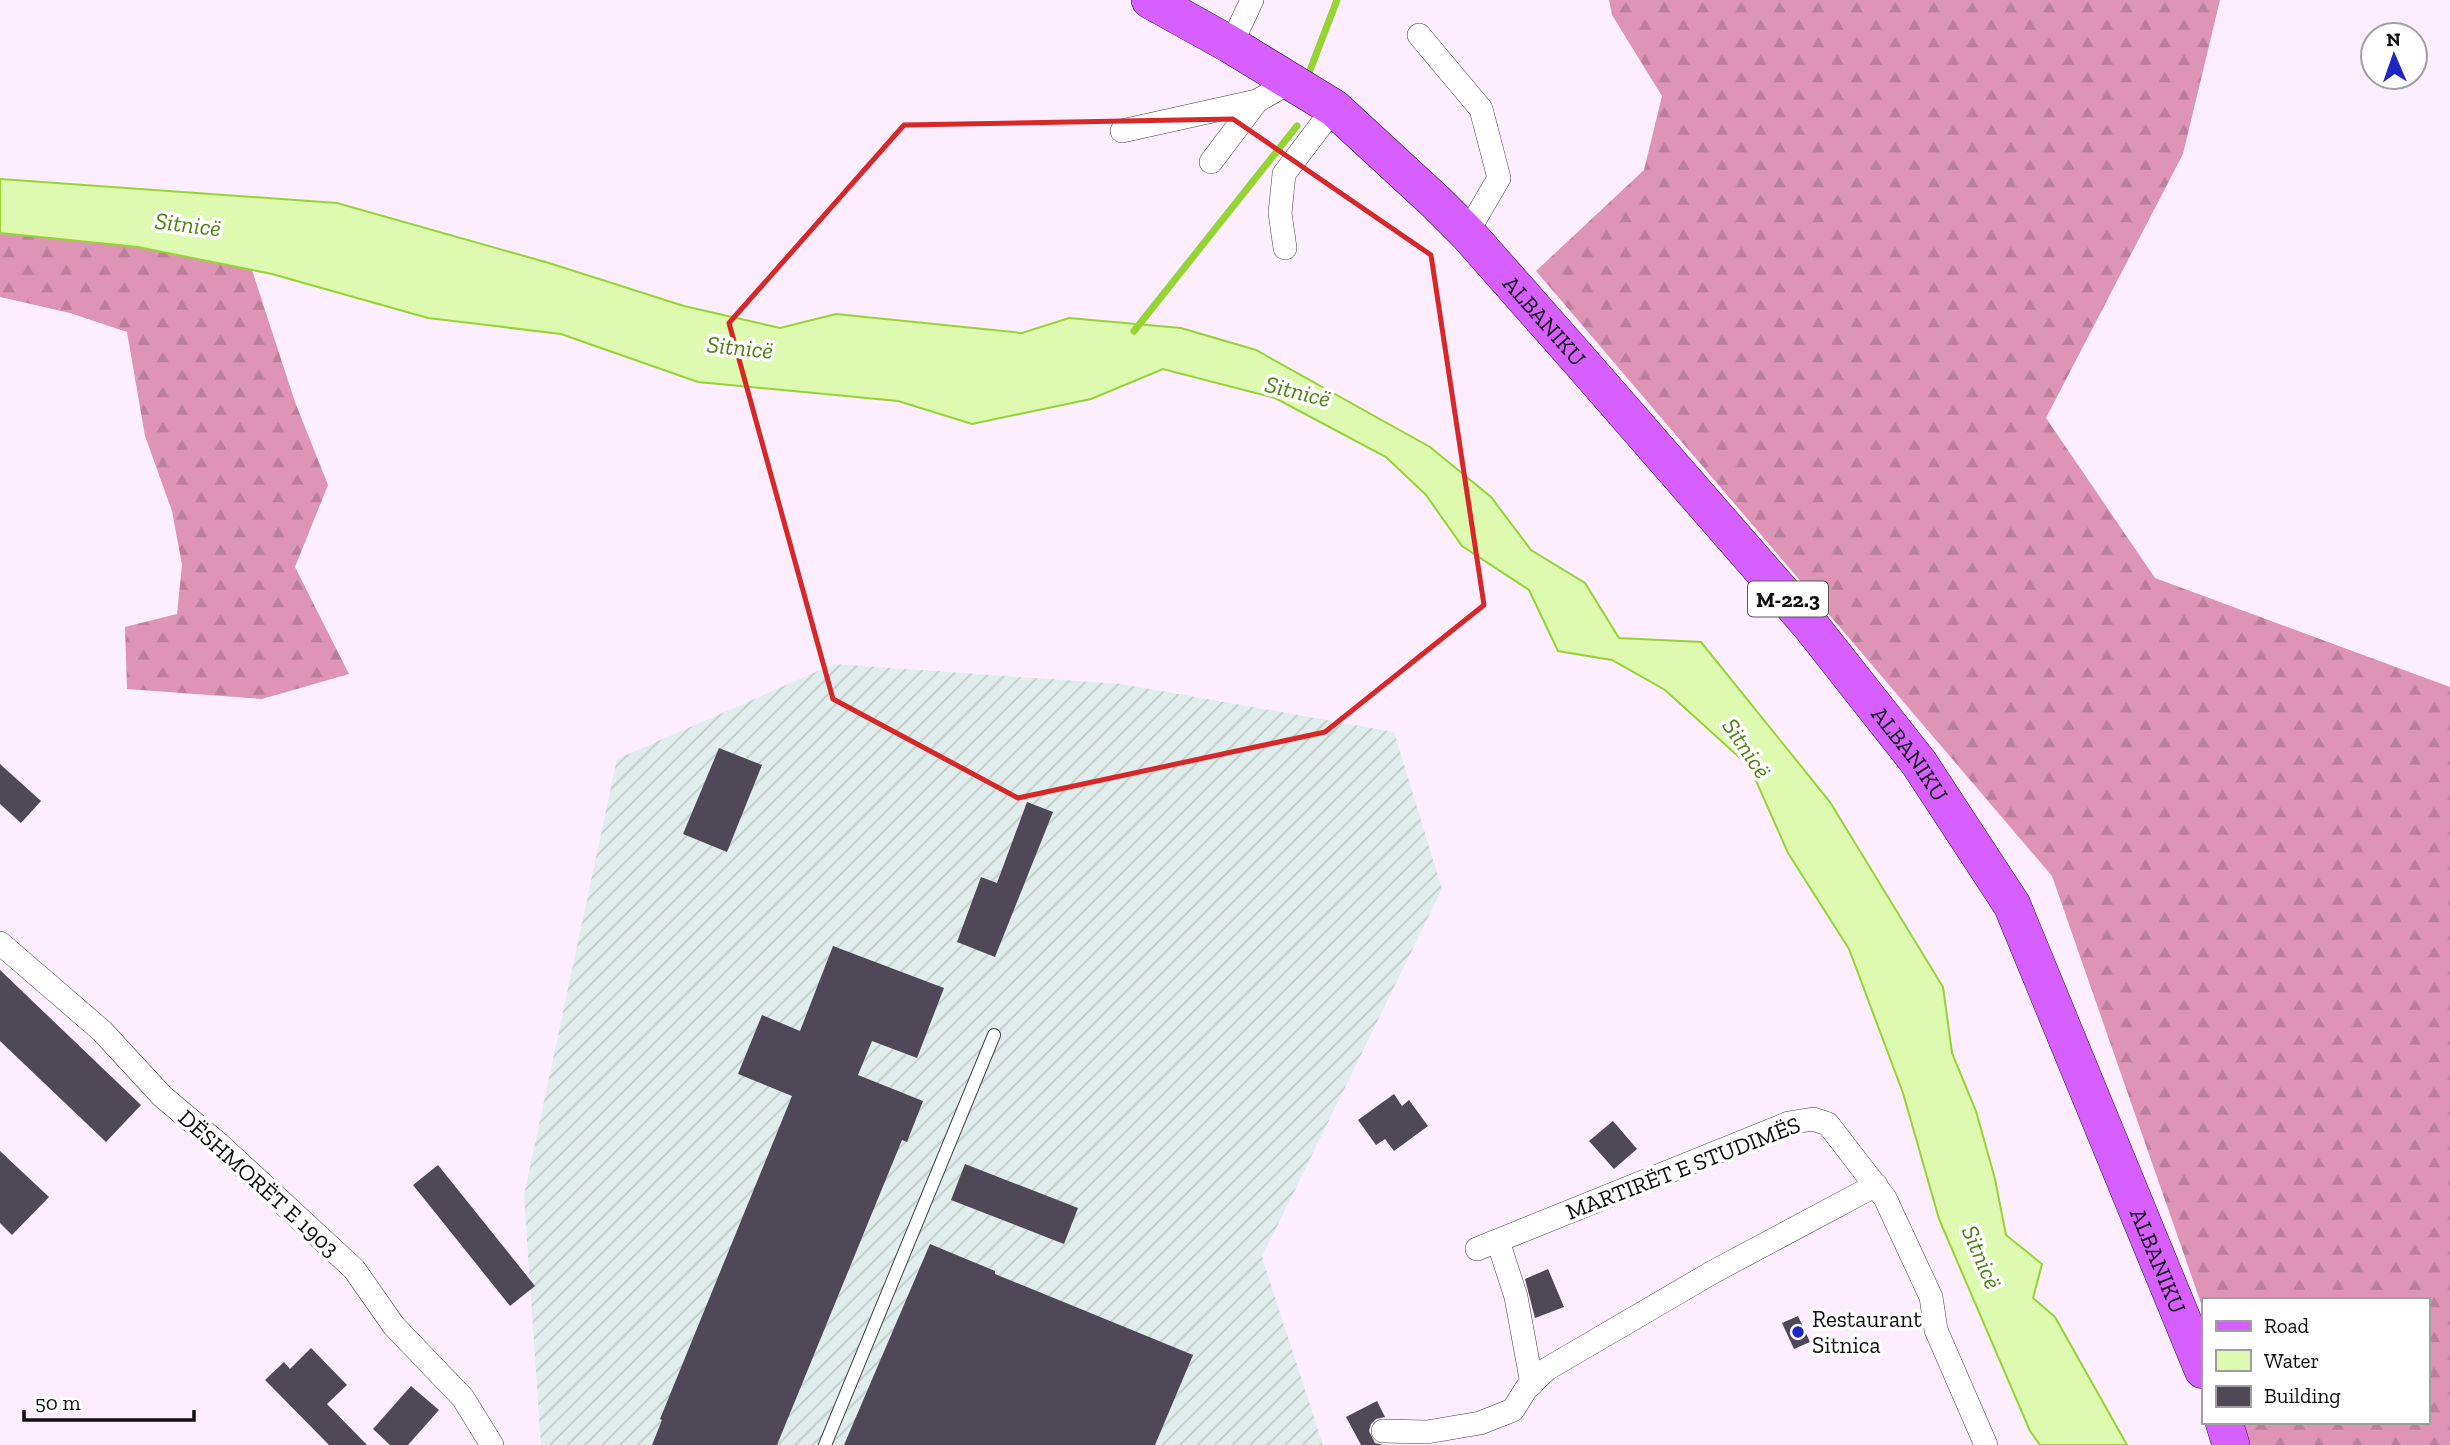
<svg xmlns="http://www.w3.org/2000/svg" width="2450" height="1445" viewBox="0 0 2450 1445" font-family="'Zilla Slab',serif">
  <defs>
    <pattern id="industrial-furrows" width="10" height="10" patternUnits="userSpaceOnUse" patternTransform="scale(1.75)"><rect width="10" height="10" fill="#e1edec"/><path d="M-1 1l2-2M0 10L10 0M9 11l2-2" fill="none" stroke="#c0cac9"/></pattern>
    <pattern id="forest-firs" width="22" height="20" patternUnits="userSpaceOnUse" patternTransform="scale(1.75)"><rect width="22" height="20" fill="#dd94b5"/><path d="M5 1l3.5 6h-7zM16 11l3.5 6h-7z" fill="#bc7e9a"/></pattern>
  </defs>
  <rect width="100%" height="100%" fill="#fceeff"/>
  <!-- industrial -->
  <path fill="url(#industrial-furrows)" d="M834 664 1122 684 1394 732 1442 889 1262 1257 1323 1445H541L524 1195 617 759Z"/>
  <!-- forest -->
  <g fill="url(#forest-firs)">
    <path d="M1609 0H2220L2183 154 2046 418 2155 578 2450 687V1445H2250L2243 1422H2427V1300H2203V1309L2052 876 1536 271 1644 170 1662 96 1612 15Z"/>
    <path d="M0 233 138 247 252 270 295 402 328 485 295 567 349 674 262 699 127 689 125 627 177 614 182 565 172 511 145 436 127 332 70 313 0 297Z"/>
  </g>
  <!-- water -->
  <path fill="#def9b0" stroke="#95d433" stroke-width="2" d="M0 179 337 203 549 263 684 306 780 328 836 314 1022 333 1069 318 1181 328 1256 350 1430 447 1491 497 1531 550 1585 583 1619 638 1701 642 1830 802 1943 987 1952 1053 1976 1111 1995 1179 2006 1235 2042 1264 2033 1298 2055 1317 2127 1445H2040L2030 1431 1939 1219 1903 1093 1849 949 1788 853 1750 767 1665 690 1612 660 1558 651 1529 590 1462 546 1426 495 1386 457 1275 398 1163 369 1091 399 972 424 898 401 698 382 561 334 428 318 272 274 138 247 0 233Z"/>
  <g fill="none" stroke-linecap="round" stroke-linejoin="round">
    <!-- stream -->
    <g stroke="#95d433" stroke-width="7">
      <path d="M1307 78 1337 0"/>
      <path d="M1134 331 1297 126"/>
    </g>
  </g>
  <!-- building -->
  <g fill="#4f4957">
    <path d="M719 748 762 765 727 852 683 834Z"/>
    <path d="M0 764 41 801 21 823 0 804Z"/>
    <path d="M1027 802 1053 812 995 957 957 942 981 877 997 883Z"/>
    <path d="M833 946 944 988 917 1058 872 1041 858 1075 923 1101 907 1142 902 1140 777 1445H652L662 1420 660 1419 792 1096 738 1074 762 1015 800 1031Z"/>
    <path d="M0 970 141 1105 106 1142 0 1041Z"/>
    <path d="M1394 1094 1402 1106 1409 1100 1428 1126 1394 1151 1385 1139 1376 1145 1358 1120Z"/>
    <path d="M1613 1121 1637 1149 1614 1169 1589 1141Z"/>
    <path d="M0 1151 49 1197 12 1235 0 1223Z"/>
    <path d="M965 1164 1078 1208 1064 1244 951 1200Z"/>
    <path d="M438 1165 535 1286 510 1306 413 1185Z"/>
    <path d="M930 1244 995 1271V1274L1193 1355 1155 1445H844Z"/>
    <path d="M1548 1269 1564 1307 1535 1318 1525 1279Z"/>
    <path d="M1798 1316 1810 1342 1794 1349 1782 1323Z"/>
    <path d="M311 1348 347 1385 327 1404 367 1445H329L265 1380 284 1362 290 1369Z"/>
    <path d="M411 1386 439 1410 408 1445H390L373 1429Z"/>
    <path d="M1377 1401 1385 1417 1376 1419 1371 1424 1369 1431 1375 1443 1383 1445H1361L1346 1417Z"/>
  </g>
  <g fill="none" stroke-linecap="round" stroke-linejoin="round">
    <!-- service casing -->
    <g stroke="#414141" stroke-width="14">
      <path id="service" d="M825 1445 994 1035"/>
    </g>
    <!-- minor casing -->
    <g stroke="#414141" stroke-width="24">
      <g id="minor">
        <path d="M1419 35 1481 109 1499 178 1467 233"/>
        <path d="M1231 45 1252 0"/>
        <path d="M1122 131 1257 101 1292 81"/>
        <path d="M1211 162 1257 101"/>
        <path d="M1285 248 1280 213 1284 174 1334 108"/>
        <path d="M0 943 102 1031 162 1096 220 1145 354 1269 394 1326 463 1398 492 1445"/>
        <path d="M1498 1241 1516 1297 1532 1384"/>
        <path d="M1477 1249 1789 1123 1813 1119 1828 1124 1885 1198 1931 1297 1936 1330 1986 1445"/>
        <path d="M1383 1431 1427 1432 1480 1423 1513 1410 1526 1389 1547 1369 1713 1272 1876 1185"/>
      </g>
    </g>
    <!-- primary casing -->
    <g stroke="#1f1f1f" stroke-width="38">
      <g id="primary">
        <path id="s1" d="M1150 0 1231 45 1334 108 1437 203 1467 233 1580 361 1811 626 1919 763 2012 905 2203 1370"/>
        <path d="M2224 1422 2231 1445"/>
      </g>
    </g>
    <!-- service -->
    <use href="#service" stroke="#fff" stroke-width="12"/>
    <!-- minor -->
    <use href="#minor" stroke="#fff" stroke-width="23"/>
    <!-- primary -->
    <use href="#primary" stroke="#d75eff" stroke-width="37"/>
  </g>
  <!-- marked area -->
  <path fill="none" stroke="#d62828" stroke-width="5" stroke-linejoin="round" d="M1233 119 1431 255 1484 605 1325 732 1018 798 833 699 729 323 904 125Z"/>
  <!-- markers -->
  <circle fill="#1e27c5" stroke="#fff" stroke-width="2.5" cx="1798" cy="1332" r="7"/>
  <g text-anchor="middle" dominant-baseline="central" stroke-width="7" stroke-linejoin="round" paint-order="stroke">
    <!-- shield labels -->
    <rect fill="#fff" stroke="#565656" stroke-width="2" x="1748" y="581.5" width="80" height="35" rx="5"/>
    <g font-size="21" font-weight="bold" fill="#0e0e0e">
      <text x="1788" y="599">M-22.3</text>
    </g>
    <!-- street labels -->
    <g font-size="23" fill="#0e0e0e" stroke="#fff">
      <text stroke="none"><textPath href="#s1" startOffset="513">ALBANIKU</textPath></text>
      <text stroke="none"><textPath href="#s1" startOffset="1080">ALBANIKU</textPath></text>
      <text transform="translate(1683 1168) rotate(-21)">MARTIRËT E STUDIMËS</text>
      <text transform="translate(259 1183) rotate(42)">DËSHMORËT E 1903</text>
      <text stroke="none"><textPath href="#s1" startOffset="1647">ALBANIKU</textPath></text>
    </g>
    <!-- poi labels -->
    <g font-size="23" fill="#0e0e0e" stroke="#fff" text-anchor="start">
      <text x="1812" y="1319">Restaurant<tspan x="1812" dy="26">Sitnica</tspan></text>
    </g>
    <!-- water labels -->
    <g font-size="24" font-style="italic" fill="#508110" stroke="#fff">
      <text transform="translate(188 224) rotate(7)">Sitnicë</text>
      <text transform="translate(740 347) rotate(6)">Sitnicë</text>
      <text transform="translate(1298 391) rotate(14)">Sitnicë</text>
      <text transform="translate(1747 748) rotate(56)">Sitnicë</text>
      <text transform="translate(1982 1257) rotate(67)">Sitnicë</text>
    </g>
  </g>
  <!-- legend -->
  <rect x="2202" y="1298" width="228" height="126" fill="#ffffff" stroke="#9f9f9f" stroke-width="2"/>
  <rect x="2216" y="1321" width="35" height="10" fill="#d75eff" stroke="#9f9f9f" stroke-width="2"/>
  <text x="2264" y="1333" font-size="21" fill="#0e0e0e">Road</text>
  <rect x="2216" y="1350" width="35" height="21" fill="#def9b0" stroke="#9f9f9f" stroke-width="2"/>
  <text x="2264" y="1368" font-size="21" fill="#0e0e0e">Water</text>
  <rect x="2216" y="1386" width="35" height="21" fill="#4f4957" stroke="#9f9f9f" stroke-width="2"/>
  <text x="2264" y="1403" font-size="21" fill="#0e0e0e">Building</text>
  <!-- north arrow -->
  <g transform="translate(2394 56) rotate(358)"><circle r="33" fill="#ffffff" stroke="#9f9f9f" stroke-width="2"/>
  <path d="M0-5L12 26L0 18L-12 26Z" fill="#1e27c5"/>
  <text y="-10" font-size="19" font-weight="bold" text-anchor="middle" fill="#0e0e0e">N</text>
  </g>
  <!-- scale -->
  <path d="M24 1410v10h170v-10" fill="none" stroke="#0e0e0e" stroke-width="3.5"/>
  <text x="35" y="1410" font-size="21" fill="#0e0e0e" stroke="#ffffff" stroke-width="5" paint-order="stroke">50 m</text>
</svg>
